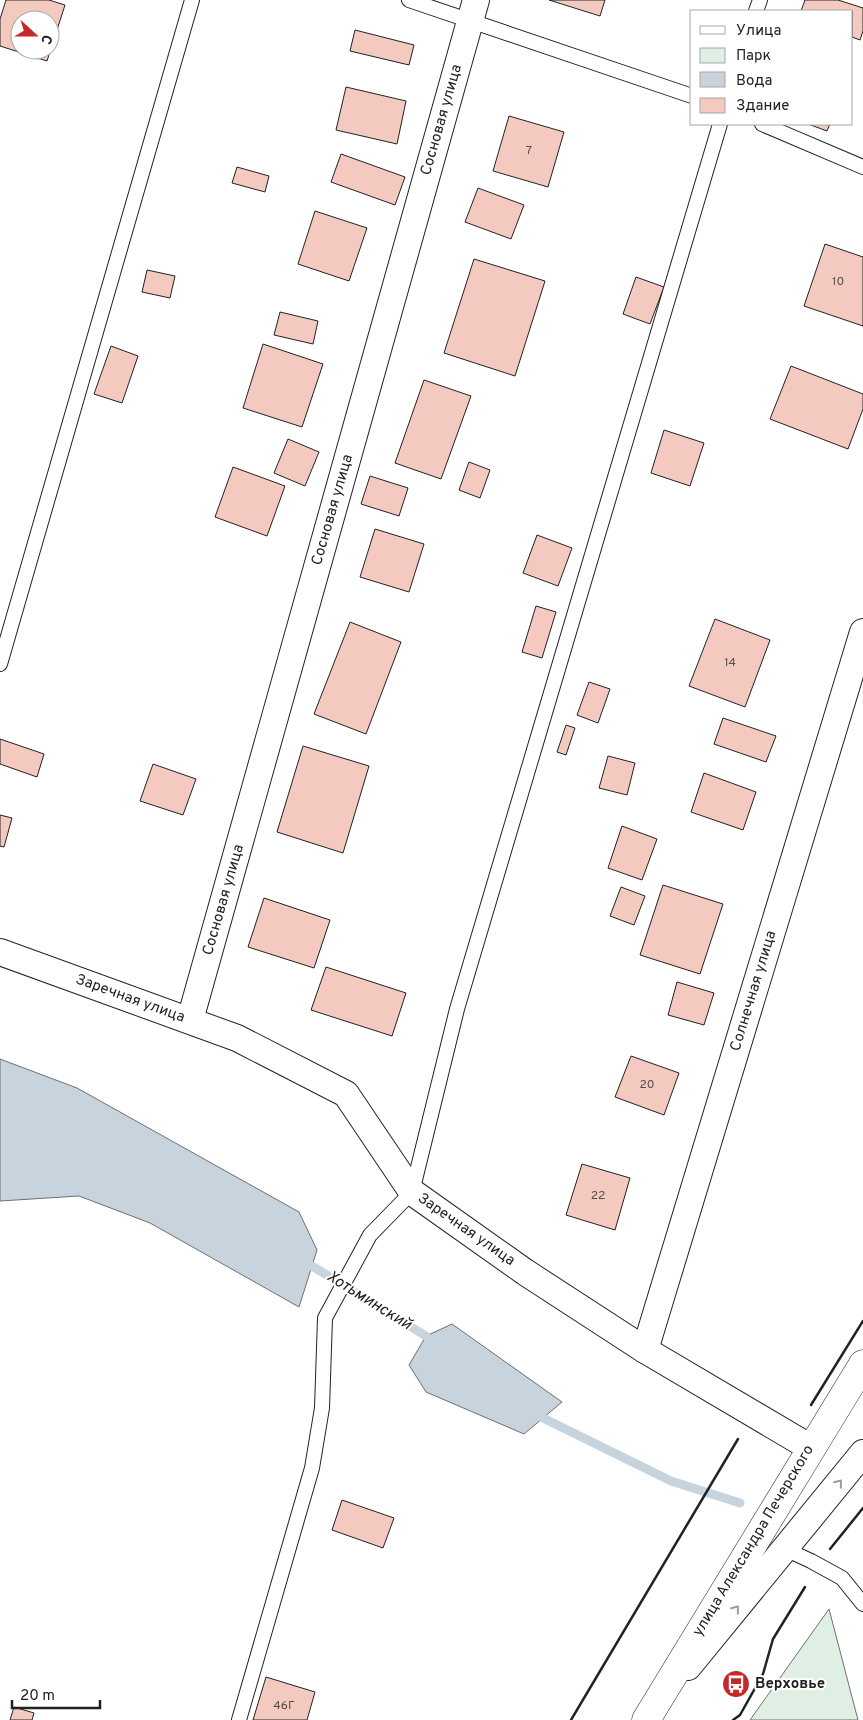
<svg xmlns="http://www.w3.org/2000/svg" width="863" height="1720" viewBox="0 0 863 1720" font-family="Overpass,sans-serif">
  <rect width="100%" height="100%" fill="#fff"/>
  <!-- green -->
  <path fill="#e0efe3" stroke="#6f6f6f" d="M829 1609 858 1720H750Z"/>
  <!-- water -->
  <g fill="#c7d3dd" stroke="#6f6f6f">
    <path d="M0 1059 77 1088 299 1212 317 1250 299 1307 150 1223 79 1196 0 1201Z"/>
    <path d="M452 1324 562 1402 524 1434 426 1392 409 1365 426 1336Z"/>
  </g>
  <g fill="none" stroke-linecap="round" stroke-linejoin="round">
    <!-- stream -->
    <g stroke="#c7d3dd" stroke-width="9">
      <path d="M312 1266 426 1336"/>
      <path d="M543 1418 671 1481 740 1503"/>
    </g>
  </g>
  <!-- building -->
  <g fill="#f3c9c0" stroke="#222" fill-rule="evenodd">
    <path d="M6 0H49L65 5 47 61 0 46V19ZM20 20H50V50H20Z"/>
    <path d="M549 0H605L600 16Z"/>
    <path d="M805 0H838L863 8V31L860 40 852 37V11H801Z"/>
    <path d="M355 30 414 45 409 65 350 51Z"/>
    <path d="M346 87 406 101 397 144 336 130Z"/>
    <path d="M509 116 564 132 548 187 493 171Z"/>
    <path d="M808 124H830L827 131Z"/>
    <path d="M341 154 405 177 395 205 331 182Z"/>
    <path d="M237 167 269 176 265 192 232 183Z"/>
    <path d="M478 188 524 205 511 239 465 222Z"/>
    <path d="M315 211 367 228 349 281 298 264Z"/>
    <path d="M825 244 863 257V326L804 306Z"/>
    <path d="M474 259 545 281 515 376 444 353Z"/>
    <path d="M147 270 175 276 170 298 142 292Z"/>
    <path d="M636 277 664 287 650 324 623 314Z"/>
    <path d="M280 312 318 321 313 344 274 335Z"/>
    <path d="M263 344 323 364 302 427 243 408Z"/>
    <path d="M111 346 138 356 122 403 94 394Z"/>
    <path d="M791 366 863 394V409L848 449 770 419Z"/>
    <path d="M424 380 471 396 441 479 395 463Z"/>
    <path d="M664 430 704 443 690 486 651 473Z"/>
    <path d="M288 439 319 452 305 486 274 473Z"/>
    <path d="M469 462 490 470 480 498 459 490Z"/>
    <path d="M233 467 285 486 267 536 215 517Z"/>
    <path d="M370 476 408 488 399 516 361 504Z"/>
    <path d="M375 529 424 544 409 592 360 577Z"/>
    <path d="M537 535 572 548 558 586 523 573Z"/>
    <path d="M536 606 556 612 542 658 522 652Z"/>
    <path d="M715 619 770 640 745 707 689 686Z"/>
    <path d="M350 622 401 642 366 734 314 714Z"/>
    <path d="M589 682 610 689 598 723 577 715Z"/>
    <path d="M723 718 776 736 766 762 714 744Z"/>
    <path d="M566 725 575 728 566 755 557 752Z"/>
    <path d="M0 739 44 754 37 777 0 764Z"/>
    <path d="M303 746 369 766 343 853 277 832Z"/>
    <path d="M608 756 635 763 627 795 599 788Z"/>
    <path d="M153 764 196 779 183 815 140 801Z"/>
    <path d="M704 773 756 792 743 830 691 812Z"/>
    <path d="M0 815 12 818 4 847 0 846Z"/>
    <path d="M622 826 657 839 642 880 608 868Z"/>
    <path d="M663 885 723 904 700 974 640 955Z"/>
    <path d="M621 887 645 896 634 925 610 916Z"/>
    <path d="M264 898 330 920 314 968 248 947Z"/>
    <path d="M326 967 406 993 392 1036 311 1010Z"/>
    <path d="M677 982 714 993 704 1025 668 1015Z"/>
    <path d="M631 1056 679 1073 664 1115 615 1097Z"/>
    <path d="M582 1164 630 1178 615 1230 566 1215Z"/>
    <path d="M342 1500 394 1518 383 1548 332 1530Z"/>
    <path d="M266 1677 315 1692 307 1720H253Z"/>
    <path d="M14 1707 34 1713 32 1720H10Z"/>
  </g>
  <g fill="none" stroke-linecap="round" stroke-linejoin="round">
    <!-- service casing -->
    <g stroke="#222" stroke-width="16">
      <g id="service">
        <path d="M409 0 692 96"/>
        <path d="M756 11 760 0"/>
        <path d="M762 124 863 167"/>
        <path d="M0 664 192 0"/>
        <path d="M785 1549 811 1561 842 1578 863 1604"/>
        <path d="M239 1720 312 1468 322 1408 325 1318 370 1235 412 1192 457 1009 720 124"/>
      </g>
    </g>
    <!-- minor casing -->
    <g stroke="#222" stroke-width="28">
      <g id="minor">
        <path d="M0 952 237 1038 346 1094 412 1192 525 1272 645 1350 811 1448"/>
        <path d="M190 1020 476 0"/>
        <path d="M645 1350 863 632"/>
        <path d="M688 1667 863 1453"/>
      </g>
    </g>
    <!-- secondary casing -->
    <g stroke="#222" stroke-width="29">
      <path id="secondary" d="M646 1720 863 1364"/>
    </g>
    <!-- service -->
    <use href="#service" stroke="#fff" stroke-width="14"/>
    <!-- minor -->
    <use href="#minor" stroke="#fff" stroke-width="26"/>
    <!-- secondary -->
    <use href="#secondary" stroke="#fff" stroke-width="28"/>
    <!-- wall -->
    <g stroke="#222" stroke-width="2.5">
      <path d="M811 1405 863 1321"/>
      <path d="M830 1549 863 1508"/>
      <path d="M571 1720 738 1439"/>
      <path d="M733 1720 740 1715 763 1674 773 1639 805 1587"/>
    </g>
  </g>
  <!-- one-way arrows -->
  <defs><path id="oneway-chevron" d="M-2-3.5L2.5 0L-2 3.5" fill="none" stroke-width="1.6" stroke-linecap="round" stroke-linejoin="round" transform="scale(1.25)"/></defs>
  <g stroke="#9c9c9c">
    <use href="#oneway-chevron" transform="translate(839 1483) rotate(-51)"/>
    <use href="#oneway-chevron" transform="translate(736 1609) rotate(-51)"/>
  </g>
  <!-- icons -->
  <defs>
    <g id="bus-disc" transform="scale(1.4375)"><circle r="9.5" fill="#c62828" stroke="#fff"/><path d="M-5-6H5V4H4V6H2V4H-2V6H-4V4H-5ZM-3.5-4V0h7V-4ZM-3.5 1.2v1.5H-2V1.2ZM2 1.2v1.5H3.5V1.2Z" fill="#fff"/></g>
  </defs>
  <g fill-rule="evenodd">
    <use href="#bus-disc" x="736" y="1684"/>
  </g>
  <g text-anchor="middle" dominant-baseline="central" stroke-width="4" stroke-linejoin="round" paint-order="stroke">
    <!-- number labels -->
    <g font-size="12" fill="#564c4a">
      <text x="529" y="151">7</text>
      <text x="838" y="282">10</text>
      <text x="730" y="663">14</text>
      <text x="647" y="1085">20</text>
      <text x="598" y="1196">22</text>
      <text x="284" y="1706">46Г</text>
    </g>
    <!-- street labels -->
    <g font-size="15" fill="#222" stroke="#fff">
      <text transform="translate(442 120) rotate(-74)">Сосновая улица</text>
      <text transform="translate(333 510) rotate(-74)">Сосновая улица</text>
      <text transform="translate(224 900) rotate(-74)">Сосновая улица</text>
      <text transform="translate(754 991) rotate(-73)">Солнечная улица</text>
      <text transform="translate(130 999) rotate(20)">Заречная улица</text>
      <text transform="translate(466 1230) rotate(35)">Заречная улица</text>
      <text transform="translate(754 1541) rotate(-59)">улица Александра Печерского</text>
    </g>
    <!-- poi labels -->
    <g font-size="15" font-weight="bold" fill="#222" stroke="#fff" text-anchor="start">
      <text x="755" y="1684">Верховье</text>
    </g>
    <!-- water labels -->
    <g font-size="16" font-style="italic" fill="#222" stroke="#fff">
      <text transform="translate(369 1301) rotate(32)">Хотьминский</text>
    </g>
  </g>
  <!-- legend -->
  <rect x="690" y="10" width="162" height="115" fill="#ffffff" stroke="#a7a7a7"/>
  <rect x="700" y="26" width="25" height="8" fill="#ffffff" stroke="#a7a7a7"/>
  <text x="736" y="35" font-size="15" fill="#222222">Улица</text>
  <rect x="700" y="48" width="25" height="15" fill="#e0efe3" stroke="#a7a7a7"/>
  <text x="736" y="60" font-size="15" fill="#222222">Парк</text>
  <rect x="700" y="72" width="25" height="15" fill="#c7d3dd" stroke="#a7a7a7"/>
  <text x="736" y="85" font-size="15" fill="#222222">Вода</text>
  <rect x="700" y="98" width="25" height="15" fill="#f3c9c0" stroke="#a7a7a7"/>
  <text x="736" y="110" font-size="15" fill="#222222">Здание</text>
  <!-- north arrow -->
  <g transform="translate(35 35) rotate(111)"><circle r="24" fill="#ffffff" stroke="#a7a7a7"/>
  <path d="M0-4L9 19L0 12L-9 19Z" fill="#c62828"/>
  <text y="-8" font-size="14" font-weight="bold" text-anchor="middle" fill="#222222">С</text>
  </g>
  <!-- scale -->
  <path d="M12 1700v8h88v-8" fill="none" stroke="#222222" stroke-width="2.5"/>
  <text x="20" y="1700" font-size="15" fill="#222222" stroke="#ffffff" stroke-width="4" paint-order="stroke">20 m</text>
</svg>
